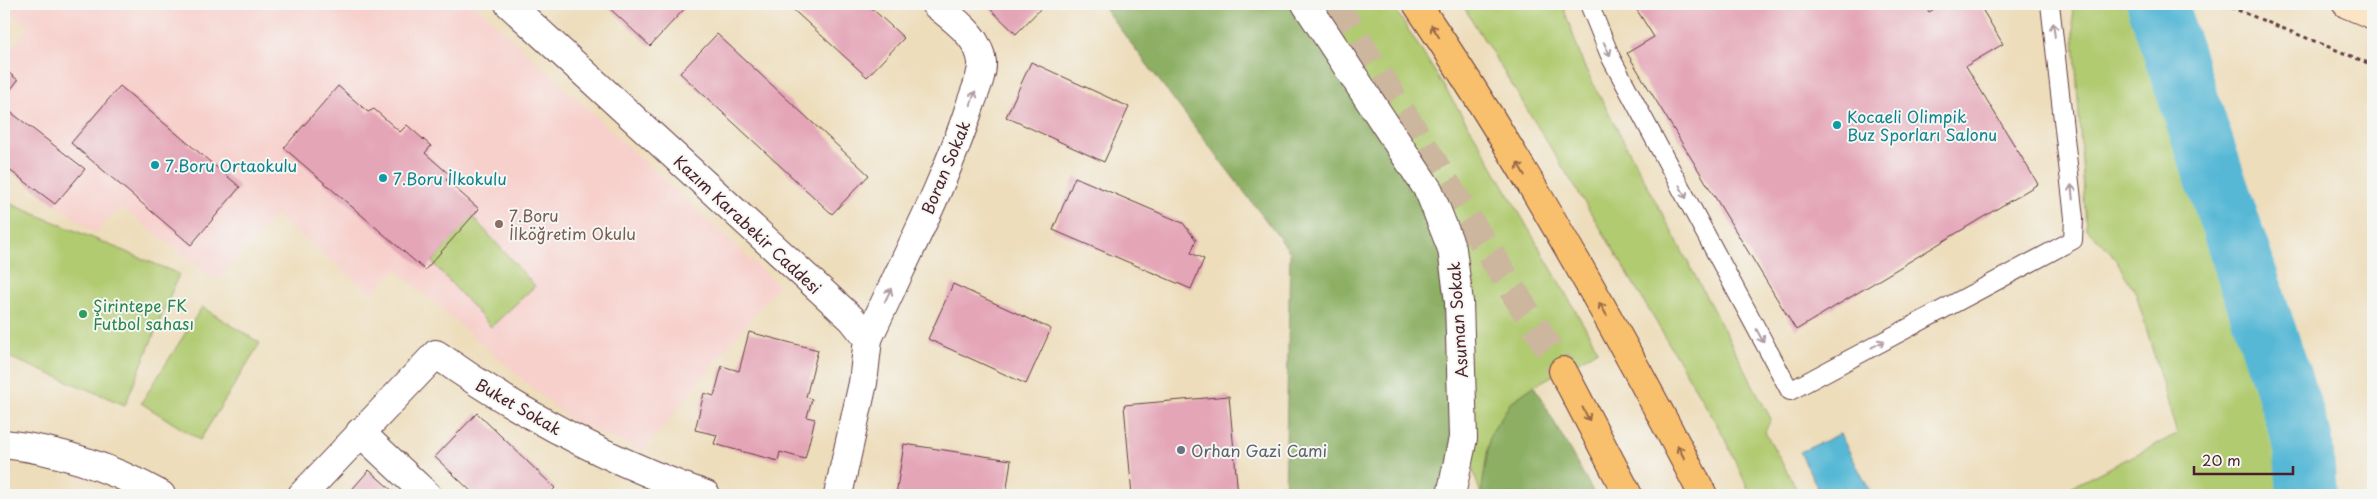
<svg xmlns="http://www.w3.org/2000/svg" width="2377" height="499" viewBox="0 0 2377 499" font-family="'Playpen Sans',sans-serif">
  <rect width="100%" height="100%" fill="#f6f6f2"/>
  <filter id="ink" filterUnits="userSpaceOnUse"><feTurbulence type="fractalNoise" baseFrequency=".02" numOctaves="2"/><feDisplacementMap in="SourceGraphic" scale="10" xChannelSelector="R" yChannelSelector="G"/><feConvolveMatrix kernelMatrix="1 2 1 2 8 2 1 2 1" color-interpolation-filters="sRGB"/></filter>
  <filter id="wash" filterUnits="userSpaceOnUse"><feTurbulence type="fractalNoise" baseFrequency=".0096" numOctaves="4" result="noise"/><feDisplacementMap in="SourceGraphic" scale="20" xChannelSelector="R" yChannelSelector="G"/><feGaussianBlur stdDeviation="1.12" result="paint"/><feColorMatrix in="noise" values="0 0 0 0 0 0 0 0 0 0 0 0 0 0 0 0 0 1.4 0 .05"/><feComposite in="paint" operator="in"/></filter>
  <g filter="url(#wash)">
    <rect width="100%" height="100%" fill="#edddbb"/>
    <!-- built -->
    <path fill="#f7d0cc" d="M4 4H474L778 285 643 451 570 420 395 269 372 294 275 215 216 281 121 207 95 233 4 166V57L29 27 4 7Z"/>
    <!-- green -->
    <g fill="#b1cb71" stroke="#7e754e">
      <path d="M1306 4H1392L1477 139 1598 350 1534 386 1511 402 1490 435 1481 495 1463 438Z"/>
      <path d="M1462 4H1562L1584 66 1771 419 1765 432 1800 495H1751L1723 435 1604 234Z"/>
      <path d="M2072 4H2157L2300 448 2304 495H2055L2177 434 2136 293 2110 251 2086 228Z"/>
      <path d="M4 201 179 274 125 405 4 355Z"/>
      <path d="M472 216 535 286 491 327 432 262Z"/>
      <path d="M202 307 260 343 200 440 141 403Z"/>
    </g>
    <!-- forest -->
    <g fill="#8caf63" stroke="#6b6747">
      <path d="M1101 4H1306L1452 249 1451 495H1285L1290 252Z"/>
      <path d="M1534 386 1595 495H1481L1490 435 1511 402Z"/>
    </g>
    <!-- water -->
    <path fill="#56b8d5" stroke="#506c80" d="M1840 434 1872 495H1821L1800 452Z"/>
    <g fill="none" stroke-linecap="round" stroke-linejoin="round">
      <!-- river -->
      <path stroke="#56b8d5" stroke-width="60" d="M2157 4 2303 442 2307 495"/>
    </g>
    <g id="blocks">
      <!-- building -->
      <g fill="#e4a5b7">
        <path d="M605 4H685L687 6 650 46Z"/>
        <path d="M787 4H867L904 38 867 77Z"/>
        <path d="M985 4H1045L1016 34Z"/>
        <path d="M1633 4H1924L1929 12 1943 4H1979L2003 44 1966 66 2038 184 1796 330 1627 53 1654 37Z"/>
        <path d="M717 34 869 175 832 214 680 73Z"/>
        <path d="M1031 62 1129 107 1104 162 1006 117Z"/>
        <path d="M4 69 18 80 4 98Z"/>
        <path d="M120 86 240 187 191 245 71 143Z"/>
        <path d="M338 86 368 112 374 109 400 132 407 125 431 146 425 153 450 175 446 180 479 209 425 270 284 148Z"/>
        <path d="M4 107 85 169 55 204 4 166Z"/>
        <path d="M1075 177 1183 223 1196 240 1191 253 1204 259 1191 289 1053 230Z"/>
        <path d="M953 284 1051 329 1026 384 928 339Z"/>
        <path d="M749 332 818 350 806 397 812 399 807 417 815 419 805 459 780 452 778 461 714 444 717 435 695 430 704 393 714 396 722 366 739 371Z"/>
        <path d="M1229 396 1238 495H1132L1124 405Z"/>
        <path d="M477 413 555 488 548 495H475L435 457Z"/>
        <path d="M904 444 1011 460 1006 495H896Z"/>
        <path d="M369 470 397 495H347Z"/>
      </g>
    </g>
  </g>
  <g filter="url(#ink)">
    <use href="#blocks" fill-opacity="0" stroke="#623c41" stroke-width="1"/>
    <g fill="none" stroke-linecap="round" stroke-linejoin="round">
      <!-- motorway-tunnel -->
      <path stroke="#ccb79e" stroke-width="28" stroke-dasharray="28 14" stroke-linecap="butt" d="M1335 4 1563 371"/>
      <!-- service casing -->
      <g stroke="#623c41" stroke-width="20">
        <path id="service" d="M1589 4 1611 58 1790 391 2073 240 2074 218 2050 4"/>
      </g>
      <!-- minor casing -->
      <g stroke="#623c41" stroke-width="30">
        <g id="minor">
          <path d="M1306 4 1429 191 1452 249 1459 302 1463 438 1451 495"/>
          <path d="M868 339C903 262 944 186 970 106 974 93 983 75 982 62 979 36 953 19 935 4"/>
          <path d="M360 432 427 495"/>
          <path d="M302 495 436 354C519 413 609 461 706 495"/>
        </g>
      </g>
      <!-- tertiary casing -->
      <g stroke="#623c41" stroke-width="30">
        <g id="tertiary">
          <path d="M509 4 852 319 868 339 863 383 838 495"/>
          <path d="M4 444C59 450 112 468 161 495"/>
        </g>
      </g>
      <!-- secondary casing -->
      <g stroke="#623c41" stroke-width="30">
        <path id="secondary" d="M2347 4 2373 15"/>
      </g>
      <!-- motorway casing -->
      <g stroke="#623c41" stroke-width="30">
        <g id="motorway">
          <path d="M1417 4C1523 161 1616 327 1703 495"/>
          <path d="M1563 371 1628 495"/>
        </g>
      </g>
      <!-- path -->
      <path stroke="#623c41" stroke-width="3" stroke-dasharray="4 4" stroke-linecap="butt" d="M2223 4 2373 65"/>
      <!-- service -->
      <use href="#service" stroke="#fff" stroke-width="18"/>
      <!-- minor -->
      <use href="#minor" stroke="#fff" stroke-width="28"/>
      <!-- tertiary -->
      <use href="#tertiary" stroke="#fff" stroke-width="28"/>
      <!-- secondary -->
      <use href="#secondary" stroke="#fce5c4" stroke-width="28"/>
      <!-- motorway -->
      <use href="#motorway" stroke="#f8bf6c" stroke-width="28"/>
    </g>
    <!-- one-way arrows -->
    <defs><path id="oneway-shaft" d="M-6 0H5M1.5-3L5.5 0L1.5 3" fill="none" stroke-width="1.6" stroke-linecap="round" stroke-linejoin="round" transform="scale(1.25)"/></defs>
    <g stroke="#ae9aa0">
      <use href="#oneway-shaft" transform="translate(2054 30) rotate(-97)"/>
      <use href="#oneway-shaft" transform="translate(1607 49) rotate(64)"/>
      <use href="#oneway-shaft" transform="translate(973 98) rotate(-72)"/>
      <use href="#oneway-shaft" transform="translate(1683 192) rotate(62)"/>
      <use href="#oneway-shaft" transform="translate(2072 192) rotate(-96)"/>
      <use href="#oneway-shaft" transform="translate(888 295) rotate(-65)"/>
      <use href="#oneway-shaft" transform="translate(1760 336) rotate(62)"/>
      <use href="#oneway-shaft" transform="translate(1878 344) rotate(-28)"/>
    </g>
    <g stroke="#986748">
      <use href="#oneway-shaft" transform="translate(1435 31) rotate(-123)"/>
      <use href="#oneway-shaft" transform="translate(1521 169) rotate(-120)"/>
      <use href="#oneway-shaft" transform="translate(1603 309) rotate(-120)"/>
      <use href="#oneway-shaft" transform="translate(1586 414) rotate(62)"/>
      <use href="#oneway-shaft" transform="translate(1681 452) rotate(-117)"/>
    </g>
  </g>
  <!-- markers -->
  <g fill="#0f9aa8" stroke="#f6f6f2" stroke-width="2">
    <circle cx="1837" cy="125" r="5"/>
    <circle cx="155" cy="165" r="5"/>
    <circle cx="383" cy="178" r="5"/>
  </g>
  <circle fill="#8d6e63" stroke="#f6f6f2" stroke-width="2" cx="499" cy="224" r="5"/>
  <circle fill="#2e9e5b" stroke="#f6f6f2" stroke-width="2" cx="83" cy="314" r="5"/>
  <circle fill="#6b7280" stroke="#f6f6f2" stroke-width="2" cx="1181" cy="450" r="5"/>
  <g text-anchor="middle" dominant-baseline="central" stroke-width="4" stroke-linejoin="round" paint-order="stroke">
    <!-- culture labels -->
    <g font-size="16" fill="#0d838f" stroke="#f6f6f2" text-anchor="start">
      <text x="1847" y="116">Kocaeli Olimpik<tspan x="1847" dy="18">Buz Sporları Salonu</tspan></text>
      <text x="165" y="165">7.Boru Ortaokulu</text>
      <text x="393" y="178">7.Boru İlkokulu</text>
    </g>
    <!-- street labels -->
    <g font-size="16" fill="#4a1f2b" stroke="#f6f6f2">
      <text transform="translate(945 167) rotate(-67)">Boran Sokak</text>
      <text transform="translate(748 224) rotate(43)">Kazım Karabekir Caddesi</text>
      <text transform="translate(1457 320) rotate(-94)">Asuman Sokak</text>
      <text transform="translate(519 406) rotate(30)">Buket Sokak</text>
    </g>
    <!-- education labels -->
    <g font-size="16" fill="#785e54" stroke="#f6f6f2" text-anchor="start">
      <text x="509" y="215">7.Boru<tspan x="509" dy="18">İlköğretim Okulu</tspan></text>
    </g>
    <!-- leisure labels -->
    <g font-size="16" fill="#27864d" stroke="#f6f6f2" text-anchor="start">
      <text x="93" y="305">Şirintepe FK<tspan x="93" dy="18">Futbol sahası</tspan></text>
    </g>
    <!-- worship labels -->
    <g font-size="16" fill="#5b616d" stroke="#f6f6f2" text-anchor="start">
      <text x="1191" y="450">Orhan Gazi Cami</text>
    </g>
  </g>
  <!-- margin -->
  <rect width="2377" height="499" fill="none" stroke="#f6f6f2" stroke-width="20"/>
  <!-- scale -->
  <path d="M2194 466v8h99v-8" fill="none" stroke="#4a1f2b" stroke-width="2.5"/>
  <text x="2202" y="466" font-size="15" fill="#4a1f2b" stroke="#f6f6f2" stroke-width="4" paint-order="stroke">20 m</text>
</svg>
